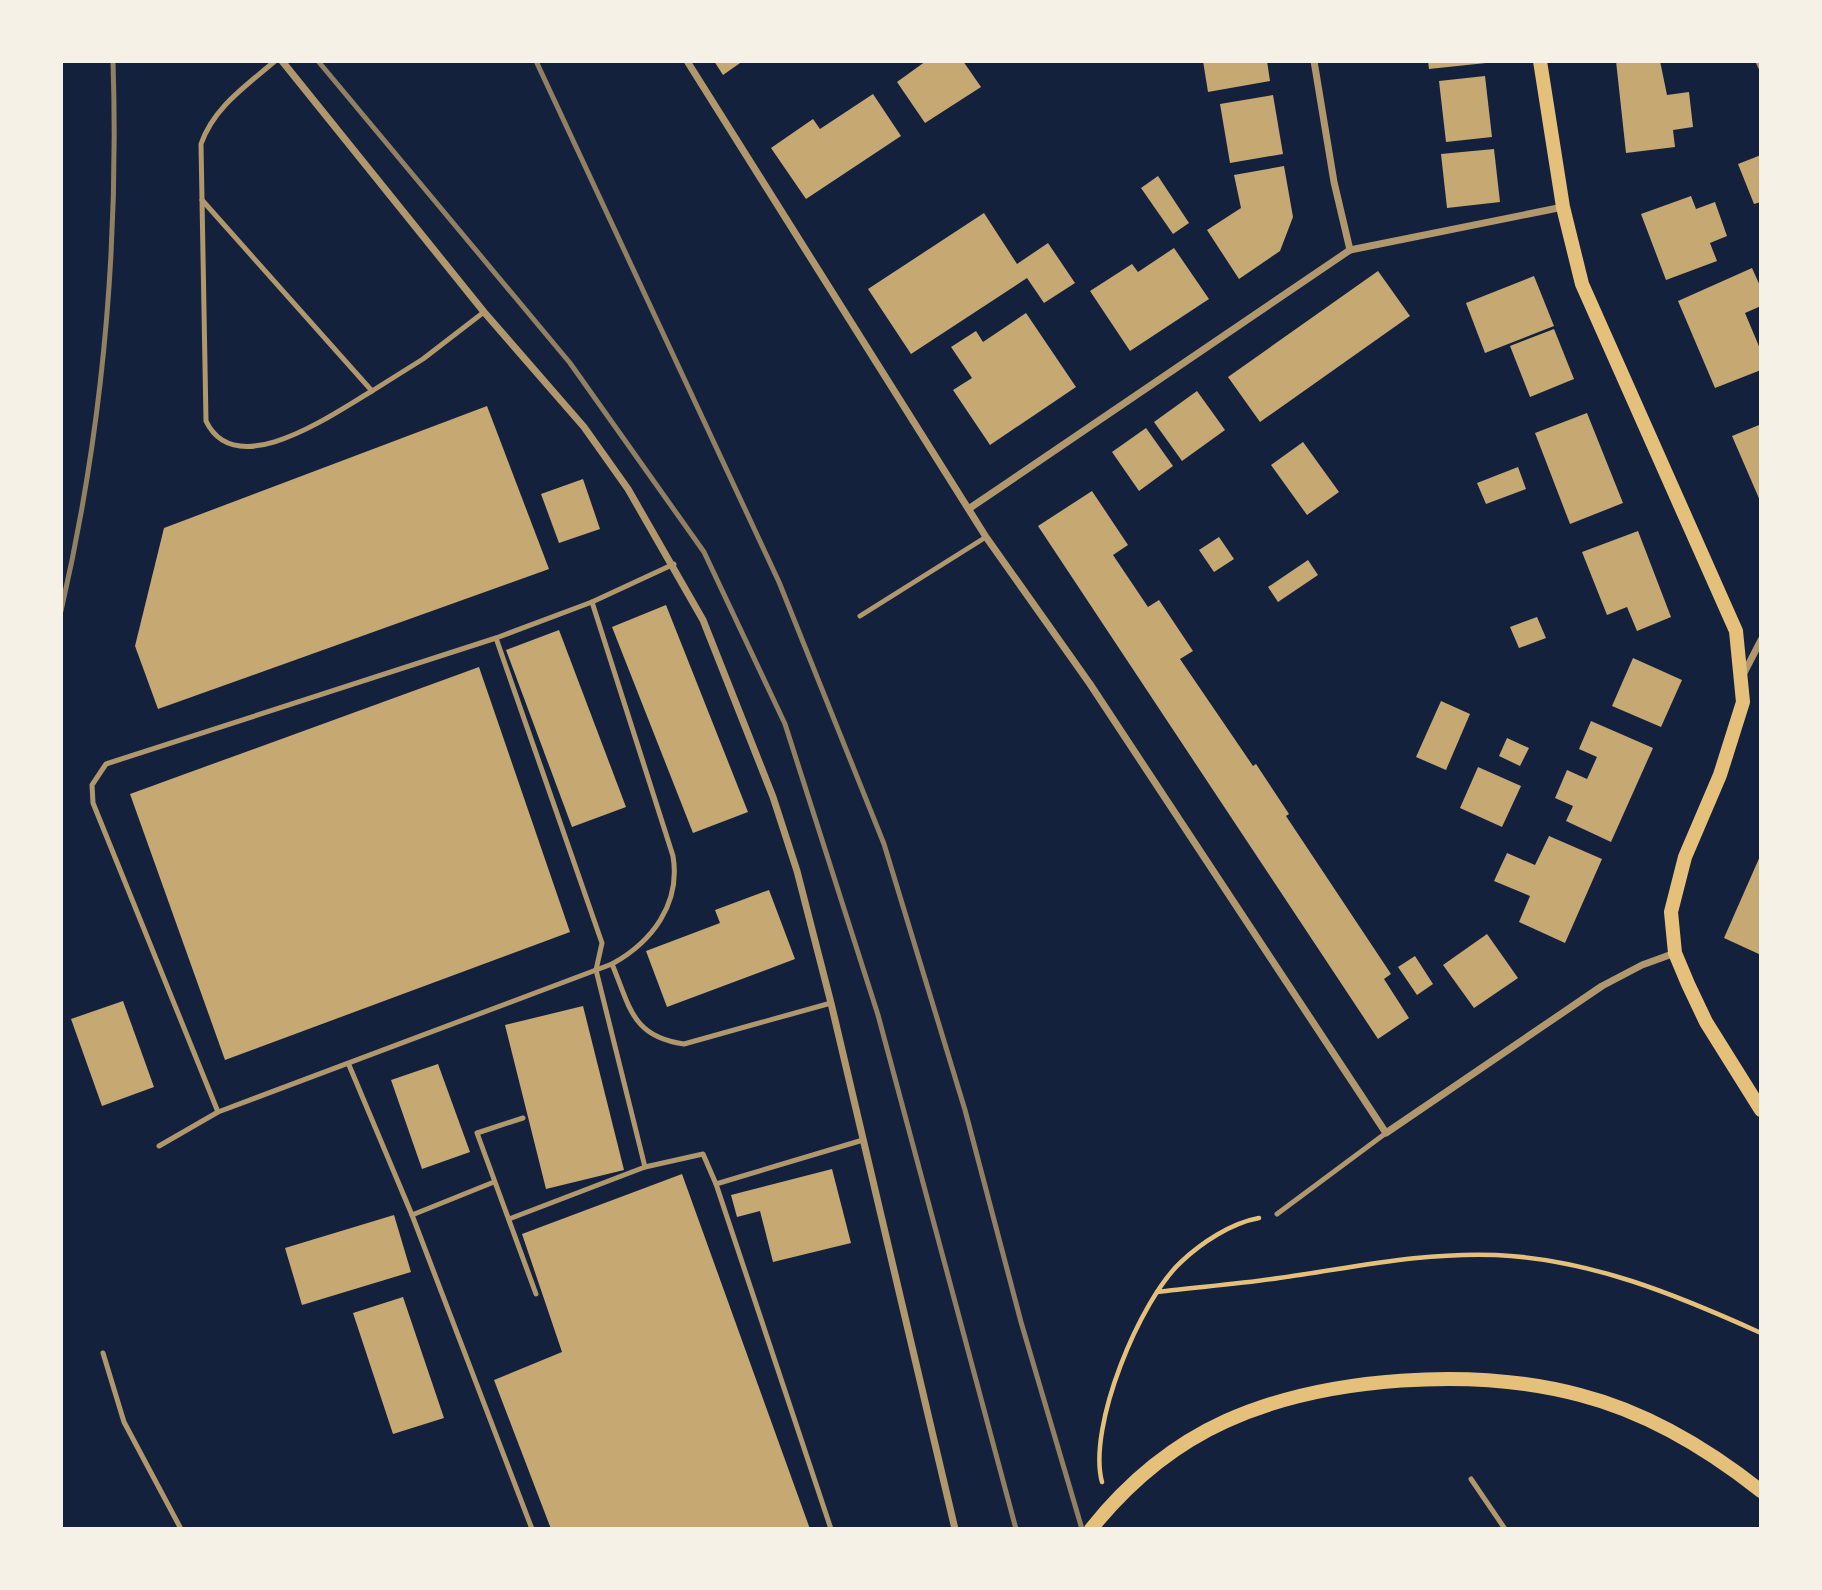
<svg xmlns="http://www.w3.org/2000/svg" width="1822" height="1590" viewBox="0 0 1822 1590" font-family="Raleway,sans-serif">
  <rect width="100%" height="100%" fill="#14213d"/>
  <!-- building -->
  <g fill="#c6a872">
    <path d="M714 61H743L723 75Z"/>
    <path d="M926 61H963L981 87 925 123 897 82Z"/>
    <path d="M1203 61H1267L1270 81 1208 92Z"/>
    <path d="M1428 61H1486V63L1429 69Z"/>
    <path d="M1616 61H1660L1667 95 1689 92 1693 127 1673 130 1675 147 1626 153Z"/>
    <path d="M1485 76 1492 137 1446 142 1439 81Z"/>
    <path d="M873 94 901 136 806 199 771 148 813 119 820 129Z"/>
    <path d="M1273 95 1283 154 1230 163 1220 104Z"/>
    <path d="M1494 149 1500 202 1447 208 1441 154Z"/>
    <path d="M1761 155V202L1754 204 1738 164Z"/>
    <path d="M1284 166 1293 217 1280 251 1239 279 1207 230 1241 208 1234 175Z"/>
    <path d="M1158 176 1189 223 1173 234 1141 188Z"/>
    <path d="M1691 196 1696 209 1715 202 1727 236 1710 243 1717 261 1666 280 1641 214Z"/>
    <path d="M984 213 1017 264 1048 243 1075 283 1044 303 1027 278 911 354 868 289Z"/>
    <path d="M1174 248 1209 299 1130 351 1090 291 1132 264 1138 272Z"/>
    <path d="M1752 268 1761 288V306L1745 313 1761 351V370L1715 388 1678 301Z"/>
    <path d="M1378 271 1410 316 1260 422 1228 377Z"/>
    <path d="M1534 276 1554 326 1485 353 1466 303Z"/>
    <path d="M1026 313 1076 387 990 445 953 390 972 378 951 347 976 331 983 342Z"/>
    <path d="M1554 329 1574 379 1530 397 1510 346Z"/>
    <path d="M1197 391 1225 430 1182 461 1154 422Z"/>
    <path d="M487 406 549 569 158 709 135 646 164 528Z"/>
    <path d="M1587 413 1623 503 1570 524 1535 433Z"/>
    <path d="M1759 425 1761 428V503L1732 436Z"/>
    <path d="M1146 428 1173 466 1139 491 1112 452Z"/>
    <path d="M1303 442 1339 492 1307 515 1271 465Z"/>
    <path d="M1518 467 1526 489 1486 504 1477 483Z"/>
    <path d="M583 479 600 529 559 543 541 494Z"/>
    <path d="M1092 491 1128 545 1113 555 1148 607 1159 600 1193 651 1180 659 1253 766 1256 764 1289 814 1286 816 1391 974 1384 979 1409 1018 1378 1039 1038 526Z"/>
    <path d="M1638 531 1671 617 1637 631 1627 607 1607 615 1582 552Z"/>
    <path d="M1219 537 1234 559 1214 572 1199 550Z"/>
    <path d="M1308 560 1318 575 1278 602 1268 587Z"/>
    <path d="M666 605 748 812 693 833 612 627Z"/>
    <path d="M1537 617 1546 638 1519 648 1510 627Z"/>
    <path d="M559 630 626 807 572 827 506 650Z"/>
    <path d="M1633 658 1682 680 1661 727 1612 706Z"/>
    <path d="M479 667 570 932 225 1060 130 794Z"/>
    <path d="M1441 701 1470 714 1446 770 1416 757Z"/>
    <path d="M1591 721 1653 748 1611 842 1566 821 1573 806 1555 798 1567 770 1587 779 1597 757 1579 749Z"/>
    <path d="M1507 738 1529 748 1520 766 1499 756Z"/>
    <path d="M1478 767 1521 786 1502 827 1460 808Z"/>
    <path d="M1549 836 1602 859 1565 943 1519 922 1530 896 1494 881 1507 853 1535 865Z"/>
    <path d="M1761 854V955L1724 938Z"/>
    <path d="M769 890 795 959 667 1007 646 951 720 923 715 910Z"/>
    <path d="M1487 934 1518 978 1474 1008 1443 965Z"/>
    <path d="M1415 956 1433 984 1417 995 1398 967Z"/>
    <path d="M123 1001 154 1087 102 1106 71 1019Z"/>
    <path d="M583 1006 624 1170 546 1189 505 1025Z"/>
    <path d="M438 1064 470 1152 422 1169 391 1080Z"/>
    <path d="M832 1169 851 1243 773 1262 760 1211 737 1217 731 1195Z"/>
    <path d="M682 1174 810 1529H551L494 1380 562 1352 522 1234Z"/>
    <path d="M394 1215 411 1272 302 1305 285 1248Z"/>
    <path d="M403 1297 444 1418 393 1434 353 1313Z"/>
  </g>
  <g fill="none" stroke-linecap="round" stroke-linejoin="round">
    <!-- path -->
    <g stroke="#e5c07b" stroke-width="4.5">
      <path d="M1157 1292C1198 1287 1239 1284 1279 1278 1352 1268 1422 1252 1496 1255 1590 1259 1677 1295 1761 1333"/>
      <path d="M1102 1482C1087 1427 1140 1300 1181 1262 1201 1243 1231 1223 1259 1218"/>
    </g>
    <!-- service -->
    <g stroke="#b1986c" stroke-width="5">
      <path d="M275 61C246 86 214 107 201 144L206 421C236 484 334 413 372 391"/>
      <path d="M202 200 372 391 423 359 484 312"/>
      <path d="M860 616 986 537"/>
      <path d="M496 638 602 943 596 970 645 1167"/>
      <path d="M612 964C630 1007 632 1037 684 1044L831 1003"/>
      <path d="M349 1065 412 1215 532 1529"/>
      <path d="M218 1112 93 803 92 785 106 764 496 638 592 602 674 564"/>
      <path d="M523 1118 477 1133 536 1294"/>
      <path d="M159 1146 218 1112 612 964C652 942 681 904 673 856L592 602"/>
      <path d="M716 1184 863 1140"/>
      <path d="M1277 1214 1386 1133"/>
      <path d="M412 1215 494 1182"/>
      <path d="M509 1219 645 1167 703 1154 716 1184 831 1529"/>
      <path d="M103 1353 124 1422 181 1529"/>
      <path d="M1471 1479 1505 1529"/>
    </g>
    <!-- minor -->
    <g stroke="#b1986c" stroke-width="7">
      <path d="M282 61 484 312 584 427 628 489 703 620 773 797 797 871 831 1003 955 1529"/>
      <path d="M687 61 986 537 1090 684 1386 1133 1602 986 1642 965 1675 953"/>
      <path d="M1314 61 1334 182 1350 250"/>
      <path d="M1759 61 1761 66"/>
      <path d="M970 508 1350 250 1563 207"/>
      <path d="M1743 675 1761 640"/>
    </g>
    <!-- secondary -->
    <g stroke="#e5c07b" stroke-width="14">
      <path d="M1540 61 1563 207 1582 284 1736 631 1743 702 1720 775 1685 857 1671 912 1675 953 1688 984 1706 1022 1761 1110"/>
      <path d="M1091 1529C1127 1484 1173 1445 1226 1421 1326 1376 1475 1367 1580 1395 1646 1412 1708 1449 1761 1491"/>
    </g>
    <!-- rail -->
    <g stroke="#918062" stroke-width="5">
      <path d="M318 61 570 363 704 552 785 724 878 1015 1016 1529"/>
      <path d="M536 61 779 582 884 844 965 1110 1021 1322 1082 1529"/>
      <path d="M61 611C103 429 119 247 113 61"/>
    </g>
  </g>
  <!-- border -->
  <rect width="1822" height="1590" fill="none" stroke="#f6f1e7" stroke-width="126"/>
</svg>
